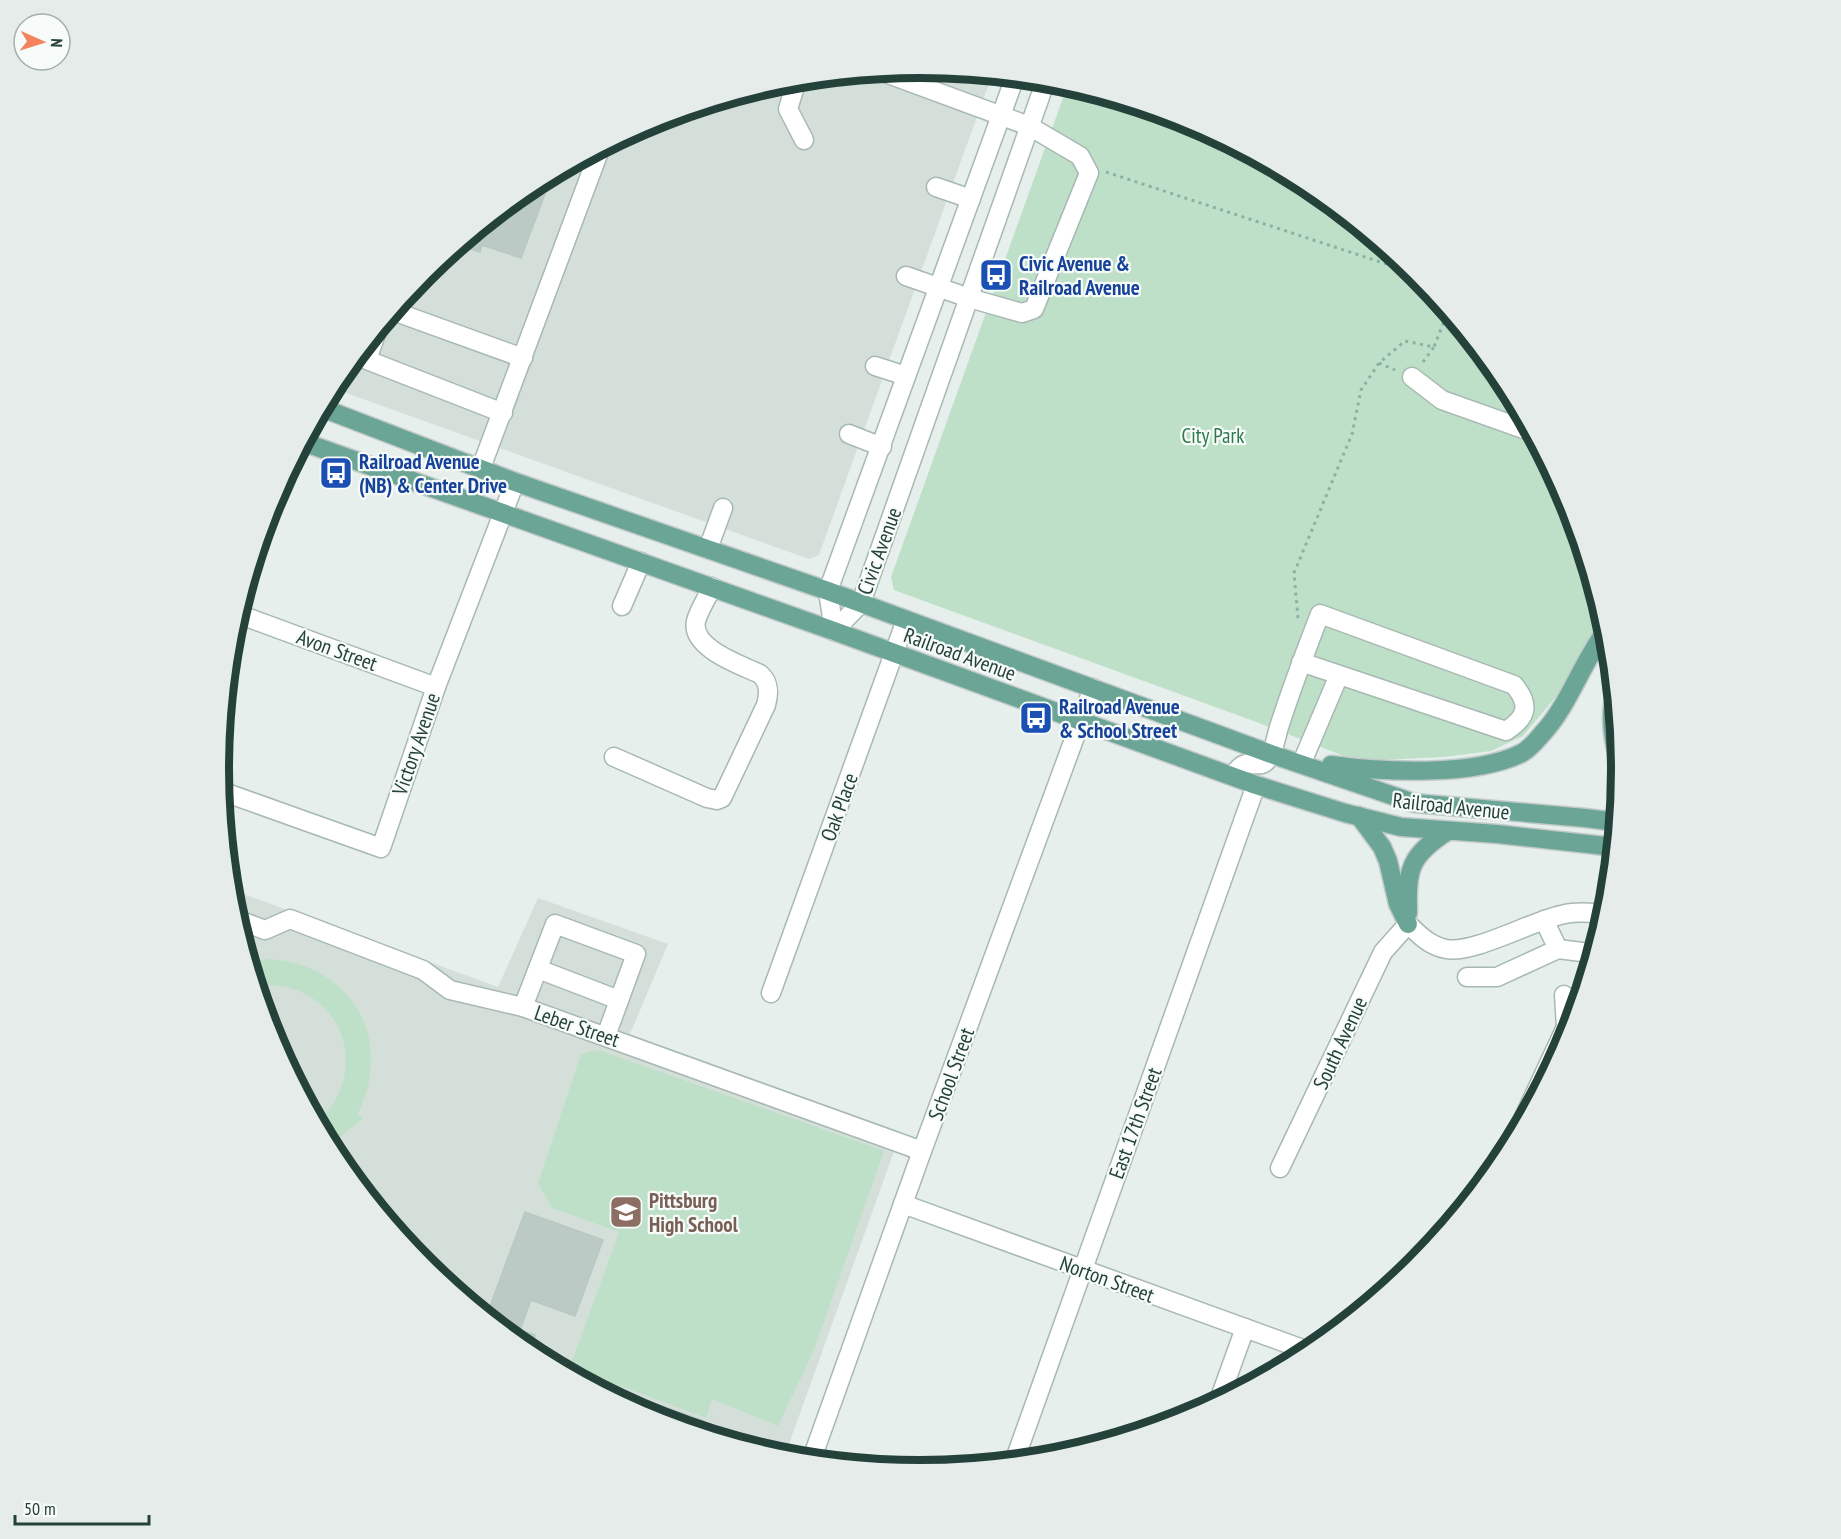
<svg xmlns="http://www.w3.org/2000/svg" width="1841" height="1539" viewBox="0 0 1841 1539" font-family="'PT Sans Narrow',sans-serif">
  <rect width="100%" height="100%" fill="#e6efeb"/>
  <!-- built -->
  <g fill="#d4dfda">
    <path d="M921 68 992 75 819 555 809 559 332 388 337 379 424 273 531 186 652 121 784 81Z"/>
    <path d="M230 889 498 987 538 898 668 944 630 1034 901 1132 784 1458 652 1418 530 1353 424 1266 337 1159 272 1038 232 906Z"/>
  </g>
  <!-- green -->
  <g fill="#bfe0c8">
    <path d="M1068 84 1189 121 1311 186 1417 273 1504 380 1569 501 1606 622 1554 699 1523 736 1491 751 1444 757 1380 760 1344 756 1259 723 894 590 891 577Z"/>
    <path d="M268 959C351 963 395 1039 358 1113L363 1119 329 1145 317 1122C377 1068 337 976 256 986L249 962Z"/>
    <path d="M599 1050 884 1151 814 1350 778 1426 712 1399 706 1418 570 1367 619 1232 552 1208 538 1183 581 1054Z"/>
  </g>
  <!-- building -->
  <g fill="#bbcac4" stroke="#b8c9c2" stroke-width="1.5">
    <path d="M552 175 521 258 482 245 480 252 459 245 531 186Z"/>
    <path d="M525 1212 603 1240 575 1316 531 1300 520 1330 535 1335 529 1352 486 1317Z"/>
    <path d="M621 1392 704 1421 700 1433 652 1418 618 1400Z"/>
  </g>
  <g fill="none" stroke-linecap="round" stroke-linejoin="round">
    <!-- minor casing -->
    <g stroke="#a8b8b2" stroke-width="21">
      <g id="minor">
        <path d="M880 71 1029 126 1080 156 1089 173 1034 309 1022 313 969 298 906 276"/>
        <path d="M797 80 788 109 804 140"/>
        <path d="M936 187 971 199"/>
        <path d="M393 311 523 358"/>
        <path d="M377 331 367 360 503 413"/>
        <path d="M875 366 906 376"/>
        <path d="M1412 377 1442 400 1532 432"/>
        <path d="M849 434 882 447"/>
        <path d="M481 468 600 149"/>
        <path d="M708 549 723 508"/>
        <path d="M622 606 641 562"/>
        <path d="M238 614 436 687"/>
        <path d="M834 631 861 603 1046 80"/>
        <path d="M834 631 828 591 1015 77"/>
        <path d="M614 757 707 798 717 800 722 798 766 705C769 694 770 683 760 674 741 665 690 648 696 621 699 610 707 598 712 587"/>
        <path d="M1303 760 1339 675"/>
        <path d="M1233 775C1236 772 1239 767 1243 765 1252 760 1261 770 1268 759 1275 750 1276 735 1280 724 1292 687 1306 650 1320 614L1514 685C1530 704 1528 717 1506 731L1301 662"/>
        <path d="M221 791 381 848 436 687 515 482"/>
        <path d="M236 919 265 930 290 919 423 970 450 990 523 1007 922 1151"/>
        <path d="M1544 920 1558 949 1590 953 1594 956"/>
        <path d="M538 969 619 1000"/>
        <path d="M1467 977H1497L1558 949"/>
        <path d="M771 993 906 620"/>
        <path d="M523 1007 555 924 636 954 606 1036"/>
        <path d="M1504 1160 1566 1027 1564 995"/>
        <path d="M1280 1168 1383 952 1408 924C1419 935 1430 946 1446 949 1475 954 1533 920 1565 914 1579 911 1593 913 1607 914"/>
        <path d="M903 1204 1311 1352"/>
        <path d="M1218 1403 1245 1328"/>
        <path d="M811 1461 922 1151 1093 688"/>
        <path d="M1014 1462 1256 785"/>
      </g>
    </g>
    <!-- major casing -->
    <g stroke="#c2cac8" stroke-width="21">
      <g id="major">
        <path d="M322 408 515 482 828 591 1271 754 1414 803 1585 818 1617 822"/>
        <path d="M303 442 834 631 1256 785 1345 813 1401 827 1497 834 1615 847"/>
        <path d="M1615 695C1609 718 1613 745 1622 767"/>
        <path d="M1331 765C1383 772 1474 777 1522 753 1529 749 1537 740 1542 734 1570 704 1582 661 1608 628"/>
        <path d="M1359 816 1382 847 1388 861 1398 904 1408 924"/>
        <path d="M1408 913C1407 869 1409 856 1448 831"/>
      </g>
    </g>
    <!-- path -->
    <g stroke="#86b3a5" stroke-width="3" stroke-dasharray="3 4.5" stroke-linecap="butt">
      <path d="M987 77V74"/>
      <path d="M1106 172 1417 274"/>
      <path d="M1423 362 1434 347"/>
      <path d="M1379 363 1395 370"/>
      <path d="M1298 618 1294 573 1352 434 1361 390 1379 363 1405 341 1434 347 1448 311"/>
    </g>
    <!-- minor -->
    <use href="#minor" stroke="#fff" stroke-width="18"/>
    <!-- major -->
    <use href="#major" stroke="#6aa596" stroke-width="18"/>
  </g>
  <!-- icons -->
  <defs>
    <g id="bus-square" transform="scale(1.725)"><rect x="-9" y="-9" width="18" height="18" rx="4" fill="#1a4fb4" stroke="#f7fbf9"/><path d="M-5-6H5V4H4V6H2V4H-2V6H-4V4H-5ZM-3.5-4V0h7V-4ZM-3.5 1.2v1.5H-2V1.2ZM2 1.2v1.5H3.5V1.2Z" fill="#fff"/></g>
    <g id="school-square" transform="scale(1.725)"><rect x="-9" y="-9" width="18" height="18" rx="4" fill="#8d6e63" stroke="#f7fbf9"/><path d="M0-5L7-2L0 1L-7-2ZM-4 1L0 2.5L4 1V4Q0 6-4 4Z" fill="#fff"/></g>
  </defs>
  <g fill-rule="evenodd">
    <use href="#bus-square" x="996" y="275"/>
    <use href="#bus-square" x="336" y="473"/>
    <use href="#bus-square" x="1036" y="718"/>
    <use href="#school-square" x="626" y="1212"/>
  </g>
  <g text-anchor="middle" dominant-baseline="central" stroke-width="4.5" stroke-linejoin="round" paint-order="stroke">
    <!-- transit labels -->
    <g font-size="21" font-weight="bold" fill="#164399" stroke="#f7fbf9" text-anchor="start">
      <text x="1019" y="263">Civic Avenue &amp;<tspan x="1019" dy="24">Railroad Avenue</tspan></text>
      <text x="359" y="461">Railroad Avenue<tspan x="359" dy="24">(NB) &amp; Center Drive</tspan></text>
      <text x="1059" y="706">Railroad Avenue<tspan x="1059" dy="24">&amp; School Street</tspan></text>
    </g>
    <!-- park labels -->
    <g font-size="21" fill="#2d7a4b" stroke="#f7fbf9">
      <text x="1213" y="435">City Park</text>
    </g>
    <!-- street labels -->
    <g font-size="21" fill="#24423a" stroke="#f7fbf9">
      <text transform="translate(879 551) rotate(-70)">Civic Avenue</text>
      <text transform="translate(337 650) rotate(20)">Avon Street</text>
      <text transform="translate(960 654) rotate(20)">Railroad Avenue</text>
      <text transform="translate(416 744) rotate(-71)">Victory Avenue</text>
      <text transform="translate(1451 806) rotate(6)">Railroad Avenue</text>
      <text transform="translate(839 807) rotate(-70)">Oak Place</text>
      <text transform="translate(577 1026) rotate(19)">Leber Street</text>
      <text transform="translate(1340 1043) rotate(-65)">South Avenue</text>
      <text transform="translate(951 1074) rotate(-70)">School Street</text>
      <text transform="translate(1135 1123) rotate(-70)">East 17th Street</text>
      <text transform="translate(1107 1279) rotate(20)">Norton Street</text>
    </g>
    <!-- education labels -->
    <g font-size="21" font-weight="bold" fill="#785e54" stroke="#f7fbf9" text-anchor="start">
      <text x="649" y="1200">Pittsburg<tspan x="649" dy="24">High School</tspan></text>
    </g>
  </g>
  <!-- crop -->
  <path d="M0 0H1841V1539H0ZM229 769a691 691 0 1 1 1382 0a691 691 0 1 1-1382 0Z" fill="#e6ecea" fill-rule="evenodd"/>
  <path fill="none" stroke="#24423a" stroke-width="8" d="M229 769a691 691 0 1 1 1382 0a691 691 0 1 1-1382 0Z"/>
  <!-- north arrow -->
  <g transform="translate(42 42) rotate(93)"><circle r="28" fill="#f7fbf9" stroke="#a3b1ad" stroke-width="1.5"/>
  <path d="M0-4.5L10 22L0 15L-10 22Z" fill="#f4845f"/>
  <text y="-9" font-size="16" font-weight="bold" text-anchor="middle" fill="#24423a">N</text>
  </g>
  <!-- scale -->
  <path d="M15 1515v9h134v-9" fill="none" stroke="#24423a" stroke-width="3"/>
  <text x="24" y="1515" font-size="18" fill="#24423a" stroke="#f7fbf9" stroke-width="4.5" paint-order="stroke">50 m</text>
</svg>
